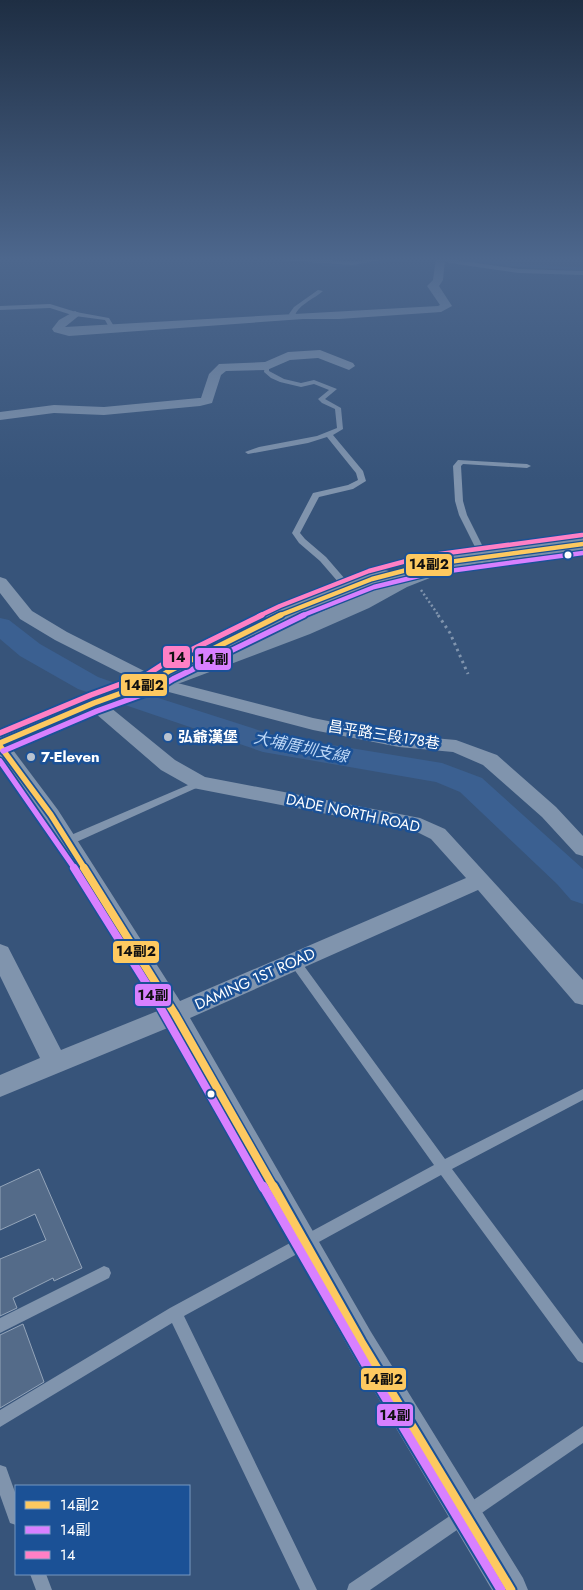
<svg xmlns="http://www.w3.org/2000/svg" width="583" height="1590" viewBox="0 0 583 1590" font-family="Jost,'Noto Sans TC',sans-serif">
  <rect width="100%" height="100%" fill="#37547a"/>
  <!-- green -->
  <path fill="#3067ac" d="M316 602 328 612 263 636 257 635Z"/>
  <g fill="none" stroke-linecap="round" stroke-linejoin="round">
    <!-- stream -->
    <g stroke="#3b6091" stroke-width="3">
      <path d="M278 258 340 266 413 258"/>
      <path d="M447 258 526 266 583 269"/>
    </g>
    <!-- river -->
    <path fill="#3b6091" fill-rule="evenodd" d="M0 618 9 620 40 644 98 677 149 695 277 736 442 763 482 778 583 869V904L571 900 557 884 460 792 436 782 263 752 78 689 20 656 0 639Z"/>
  </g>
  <!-- building -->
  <g fill="#546b89" stroke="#94a5ba">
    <path d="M39 1169 82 1268 54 1281 53 1278 13 1298 17 1308 0 1316V1259L46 1240 35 1214 0 1230V1187Z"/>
    <path d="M23 1324 44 1382 0 1408V1335Z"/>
  </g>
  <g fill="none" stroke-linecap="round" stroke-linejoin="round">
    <!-- path-far1 -->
    <path stroke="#8094ad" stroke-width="2.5" stroke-dasharray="2 2.5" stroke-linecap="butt" d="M421 590 439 616"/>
    <!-- path -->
    <path stroke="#8094ad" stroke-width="3" stroke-dasharray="2.5 4" stroke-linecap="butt" d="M438 615 450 633 468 674"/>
    <!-- lane -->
    <g fill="#8094ad" fill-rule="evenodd">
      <path d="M278 258C302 255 326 261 350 261 365 262 379 256 394 258L352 265 281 260Z"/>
      <path d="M433 258H441L519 269 583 271V275L519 273 450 263Z"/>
      <path d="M318 290 323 291C314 299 296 306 295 317H291L289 314 294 307Z"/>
      <path d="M50 304 76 312 109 318 115 328 110 329 105 320 75 316 50 308 0 310V306Z"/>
      <path d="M265 365H269V371L284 379 301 383 314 380 337 389 325 399 341 408 343 429 333 435 363 471 366 481 353 489 319 497 300 533 305 539 326 557 364 601V605H358L320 561 299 543 292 533 313 493 348 485 358 480 356 473 327 437 308 443 248 454 245 452 259 447 317 436 337 428 335 409 322 403 318 399 329 390 314 384 301 387 280 382 271 378 264 372Z"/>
      <path d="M458 460 527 464 531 466 527 468 463 464 461 466 463 501 467 515 488 557 487 559H481L459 515 455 501 453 466Z"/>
      <path d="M200 780 203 781 205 783 203 785 72 844 68 845 63 841 64 838Z"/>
      <path d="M295 958 299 959 445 1159 583 1089V1100L452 1169 583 1344V1363L578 1361 441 1175 184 1316 317 1590H300L172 1323 0 1427V1410L170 1308 434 1165 291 965 289 962 291 959Z"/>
      <path d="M104 1266 109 1268 111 1273 109 1278 0 1333V1318Z"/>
      <path d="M583 1426V1443L370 1590H347L349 1584Z"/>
      <path d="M0 1465 6 1467 16 1495V1525L10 1523 0 1495Z"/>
      <path d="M30 1574H46L52 1590H36Z"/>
    </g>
    <!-- street -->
    <g fill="#8094ad" fill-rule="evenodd">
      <path d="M436 258 445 259 443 280 439 286 452 306 441 312 339 319H303L69 336 54 332 52 329 59 320 75 311 81 314 65 327 438 306 440 305 427 286 433 280Z"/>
      <path d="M320 350 353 363 355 366 349 370 318 358 290 360 267 370 226 371 221 375 212 403 200 406 104 415 54 413 0 420V412L54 405 104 407 199 398H201L209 374 219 364 265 362 288 352Z"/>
      <path d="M0 577 6 579 32 611 67 632 158 678 313 718 399 735 456 740 497 755 556 807 583 836V856L576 854 542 817 483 765 453 752 399 747 313 730 146 686 55 640 20 619 0 593Z"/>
      <path d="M94 697 100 699 175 760 205 777 420 818 445 829 583 980V1005L575 1003 478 890 190 1018 371 1332 523 1578 528 1590H492L351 1352 170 1027 0 1097V1075L40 1058 0 976V944L8 947 61 1050 160 1010 44 820 0 760V740L7 742 58 810 180 1001 466 878 431 839 415 831 193 788 161 770 88 707 85 703 88 699Z"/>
    </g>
    <!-- secondary -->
    <path fill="#7b90a9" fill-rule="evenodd" d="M583 538V550L474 564 440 574 407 587 369 608 310 634 183 682 117 703 0 752V733L99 692 165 672 226 649 218 647 214 642 218 637 302 596 381 569 389 571 391 577 437 561 440 556 448 554ZM377 585C334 608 289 626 243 643L318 606Z"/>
    <!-- bus-1-far3 casing -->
    <g stroke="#1b5196" stroke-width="7">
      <path id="bus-1-far3" d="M278 616 372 579 426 565 583 544"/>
    </g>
    <!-- bus-1-far2 casing -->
    <g stroke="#1b5196" stroke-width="9">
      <g id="bus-1-far2">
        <path d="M0 743 94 703 152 682 169 671 281 615"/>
        <path d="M0 746 51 815 85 869"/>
      </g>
    </g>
    <!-- bus-1-far1 casing -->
    <g stroke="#1b5196" stroke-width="11">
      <path id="bus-1-far1" d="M84 868 175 1014 274 1188"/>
    </g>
    <!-- bus-1 casing -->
    <g stroke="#1b5196" stroke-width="13">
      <path id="bus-1" d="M273 1186 361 1342 511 1590"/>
    </g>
    <!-- bus-2-far3 casing -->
    <g stroke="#1b5196" stroke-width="7">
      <path id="bus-2-far3" d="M301 616 374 587 427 574 583 553"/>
    </g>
    <!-- bus-2-far2 casing -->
    <g stroke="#1b5196" stroke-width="9">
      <g id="bus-2-far2">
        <path d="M3 751 97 711 155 690 173 679 304 615"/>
        <path d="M0 761 75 869"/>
      </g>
    </g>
    <!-- bus-2-far1 casing -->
    <g stroke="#1b5196" stroke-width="11">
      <path id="bus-2-far1" d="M74 868 151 991 263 1188"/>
    </g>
    <!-- bus-2 casing -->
    <g stroke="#1b5196" stroke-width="13">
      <path id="bus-2" d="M263 1186 366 1365 501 1590"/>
    </g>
    <!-- bus-3-far1 casing -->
    <g stroke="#1b5196" stroke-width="7">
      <path id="bus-3-far1" d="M259 616 280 606 369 571 425 556 582 535"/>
    </g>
    <!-- bus-3 casing -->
    <g stroke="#1b5196" stroke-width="9">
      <path id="bus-3" d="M0 733 91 695 148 674 165 663 262 615"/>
    </g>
    <!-- bus-1-far3 -->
    <use href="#bus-1-far3" stroke="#fdc960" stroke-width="4.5"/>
    <!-- bus-1-far2 -->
    <use href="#bus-1-far2" stroke="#fdc960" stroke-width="5.5"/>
    <!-- bus-1-far1 -->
    <use href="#bus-1-far1" stroke="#fdc960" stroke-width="8"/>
    <!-- bus-1 -->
    <use href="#bus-1" stroke="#fdc960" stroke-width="9"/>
    <!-- bus-2-far3 -->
    <use href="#bus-2-far3" stroke="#d880ff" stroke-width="4.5"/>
    <!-- bus-2-far2 -->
    <use href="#bus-2-far2" stroke="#d880ff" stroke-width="5.5"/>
    <!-- bus-2-far1 -->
    <use href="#bus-2-far1" stroke="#d880ff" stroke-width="8"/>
    <!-- bus-2 -->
    <use href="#bus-2" stroke="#d880ff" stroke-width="9"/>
    <!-- bus-3-far1 -->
    <use href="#bus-3-far1" stroke="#ff80c5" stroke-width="4.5"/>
    <!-- bus-3 -->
    <use href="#bus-3" stroke="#ff80c5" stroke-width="5.5"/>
  </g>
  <!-- sky -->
  <linearGradient id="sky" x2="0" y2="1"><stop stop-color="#1e2e43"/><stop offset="0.54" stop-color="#4d678d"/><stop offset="1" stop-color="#4d678d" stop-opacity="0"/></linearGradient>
  <rect width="583" height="480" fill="url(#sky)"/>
  <!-- markers -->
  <g fill="#fff" stroke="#1b5196" stroke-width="2">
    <circle cx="568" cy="555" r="4.5"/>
    <circle cx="211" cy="1094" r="4.5"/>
  </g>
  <g fill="#b9c3d0" stroke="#1b5196" stroke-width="2">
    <circle cx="168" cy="737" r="5"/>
    <circle cx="31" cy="757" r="5"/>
  </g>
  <g text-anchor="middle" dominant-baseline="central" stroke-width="5" stroke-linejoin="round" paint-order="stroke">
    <!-- street labels -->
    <g font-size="15" fill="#fff" stroke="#1b5196">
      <text transform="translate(384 735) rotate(9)">昌平路三段178巷</text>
      <text transform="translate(353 813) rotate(12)">DADE NORTH ROAD</text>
      <text transform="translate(255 979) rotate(-24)">DAMING 1ST ROAD</text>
    </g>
    <!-- poi labels -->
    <g font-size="15" font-weight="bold" fill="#fff" stroke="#1b5196" text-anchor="start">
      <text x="178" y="737">弘爺漢堡</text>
      <text x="41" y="757">7-Eleven</text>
    </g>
    <!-- water labels -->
    <g font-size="16" font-style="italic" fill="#bbd6f6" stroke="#1b5196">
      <text transform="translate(301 747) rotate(12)">大埔厝圳支線</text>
    </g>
  </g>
  <g stroke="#1b5196" stroke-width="2">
    <rect x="405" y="553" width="48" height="24" rx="5" fill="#fdc960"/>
    <rect x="162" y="645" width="29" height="24" rx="5" fill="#ff80c5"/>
    <rect x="194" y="647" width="38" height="24" rx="5" fill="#d880ff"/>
    <rect x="120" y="673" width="48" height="24" rx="5" fill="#fdc960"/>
    <rect x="112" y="940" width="48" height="24" rx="5" fill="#fdc960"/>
    <rect x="134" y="983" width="38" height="24" rx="5" fill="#d880ff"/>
    <rect x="360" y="1367" width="47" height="24" rx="5" fill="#fdc960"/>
    <rect x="376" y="1403" width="38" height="24" rx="5" fill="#d880ff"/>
  </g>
  <g font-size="14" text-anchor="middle" font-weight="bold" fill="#111">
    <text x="429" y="569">14副2</text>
    <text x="177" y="662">14</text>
    <text x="213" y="664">14副</text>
    <text x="144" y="690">14副2</text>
    <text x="136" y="956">14副2</text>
    <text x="153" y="1000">14副</text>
    <text x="383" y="1384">14副2</text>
    <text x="395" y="1420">14副</text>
  </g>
  <!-- legend -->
  <rect x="15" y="1485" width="175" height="90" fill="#1b5196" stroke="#7697c0"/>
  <rect x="25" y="1501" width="25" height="8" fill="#fdc960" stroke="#7697c0"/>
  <text x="60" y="1510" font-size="15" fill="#ffffff">14副2</text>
  <rect x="25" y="1526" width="25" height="8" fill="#d880ff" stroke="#7697c0"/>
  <text x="60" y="1535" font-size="15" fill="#ffffff">14副</text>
  <rect x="25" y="1551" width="25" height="8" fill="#ff80c5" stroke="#7697c0"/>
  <text x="60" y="1560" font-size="15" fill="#ffffff">14</text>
</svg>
